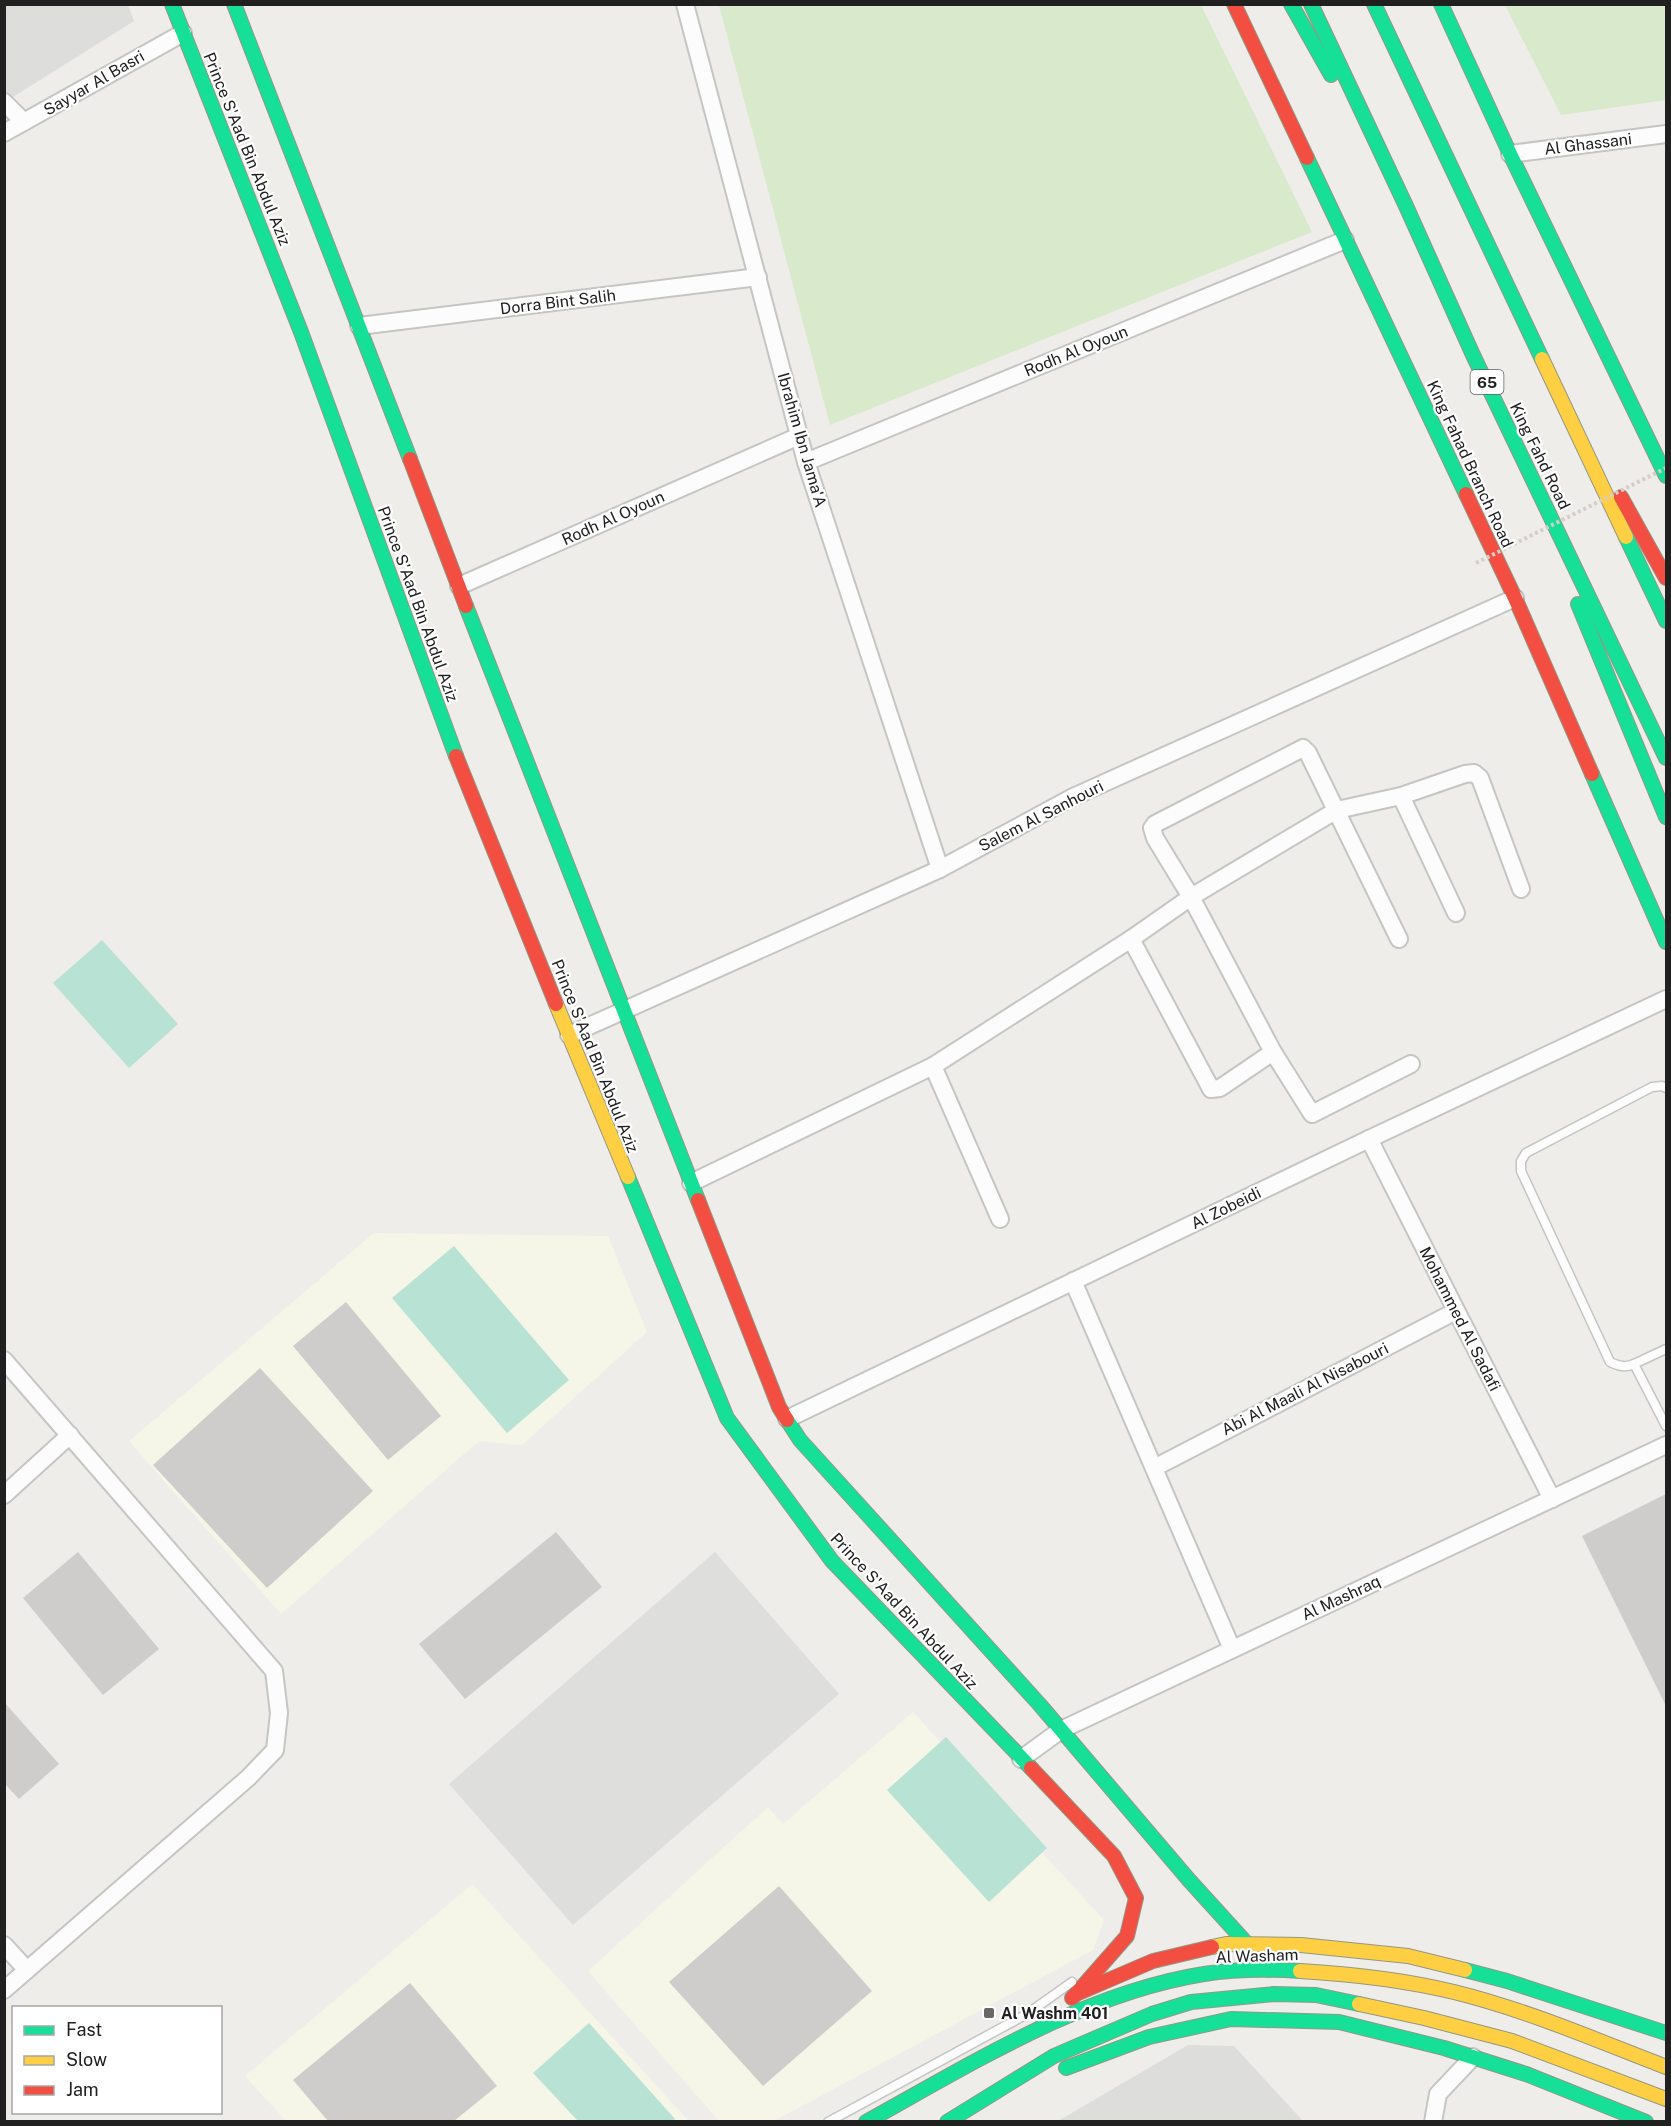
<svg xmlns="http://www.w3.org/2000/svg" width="1671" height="2126" viewBox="0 0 1671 2126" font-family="'Public Sans',sans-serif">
  <rect width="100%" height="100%" fill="#eeedea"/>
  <!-- residential -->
  <g fill="#dddddb">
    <path d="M5 5H128L134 21 5 102Z"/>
    <path d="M1188 2045 1234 2046 1303 2121H1058Z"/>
  </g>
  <!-- education -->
  <g fill="#f5f6e7">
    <path d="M374 1233 608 1236 647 1332 522 1445 479 1441 281 1614 129 1441Z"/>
    <path d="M913 1712 1104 1920 1093 1950 774 2121H719L588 1971 768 1807 783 1824Z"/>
    <path d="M472 1884 689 2121H286L245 2076Z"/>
  </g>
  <!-- grass -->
  <g fill="#d9e9cb">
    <path d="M719 5H1201L1312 232 830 425Z"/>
    <path d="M1505 5H1666V100L1561 115Z"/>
  </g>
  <!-- pitch -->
  <g fill="#b8e2d4">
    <path d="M102 940 178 1024 129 1068 53 983Z"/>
    <path d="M454 1246 569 1380 507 1433 392 1298Z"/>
    <path d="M946 1737 1047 1848 989 1902 887 1790Z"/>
    <path d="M589 2023 675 2119 673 2121H578L533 2073Z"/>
  </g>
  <!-- parking -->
  <path fill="#dededc" d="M715 1552 839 1694 573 1925 449 1784Z"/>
  <!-- building -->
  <g fill="#cfcdcb">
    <path d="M346 1302 441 1416 388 1460 293 1346Z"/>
    <path d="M260 1368 373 1491 267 1588 153 1465Z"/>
    <path d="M1666 1494V1706L1582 1536Z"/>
    <path d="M556 1532 602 1587 465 1699 419 1644Z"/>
    <path d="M78 1552 159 1649 103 1695 23 1598Z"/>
    <path d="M4 1702 59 1764 19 1799 4 1783Z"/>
    <path d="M779 1886 872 1991 763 2086 669 1982Z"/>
    <path d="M410 1983 497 2086 454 2121H328L293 2080Z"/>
  </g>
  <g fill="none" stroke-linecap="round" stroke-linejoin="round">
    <!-- lane casing -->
    <g stroke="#c5c5c4" stroke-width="11">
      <g id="lane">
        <path d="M1666 1088 1662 1086 1652 1087 1526 1153 1521 1161V1171L1610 1362C1619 1366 1625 1368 1634 1364L1666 1426"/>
        <path d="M1634 1364 1666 1349"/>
        <path d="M828 2122 1027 2014 1072 1982"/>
      </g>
    </g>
    <!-- street casing -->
    <g stroke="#c5c5c4" stroke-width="20">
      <g id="street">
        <path d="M685 4 806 462 940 869"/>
        <path d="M4 102 24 122"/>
        <path d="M4 133 183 33"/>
        <path d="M1510 154 1666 134"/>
        <path d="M359 326 758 277"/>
        <path d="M806 462 1345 240"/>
        <path d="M459 586 799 436"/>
        <path d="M1401 796 1456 913"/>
        <path d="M1399 939 1308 753 1303 748 1155 824 1152 828 1155 838 1191 897 1131 939 1211 1089 1220 1088 1273 1052 1191 897 1337 810 1401 796 1465 774 1474 773 1480 778 1521 889"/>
        <path d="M569 1035 940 869 1073 797 1515 598"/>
        <path d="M1273 1052 1312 1114 1411 1064"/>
        <path d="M933 1066 1000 1219"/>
        <path d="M1369 1139 1552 1499"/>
        <path d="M691 1183 933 1066 1131 939"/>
        <path d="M1073 1281 1232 1649"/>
        <path d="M4 1360 274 1671 279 1713 275 1750 248 1778 4 1990"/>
        <path d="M787 1419 1369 1139 1666 999"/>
        <path d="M1154 1468 1456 1311"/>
        <path d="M4 1495 70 1435"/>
        <path d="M1021 1759 1061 1730 1666 1445"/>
        <path d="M4 1945 27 1970"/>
        <path d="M1433 2122 1438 2094 1473 2057"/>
      </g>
    </g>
    <!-- fast casing -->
    <g stroke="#949783" stroke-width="16">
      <g id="fast">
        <path d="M172 4 301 332 456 756"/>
        <path d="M234 4 410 459"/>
        <path d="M1291 4 1331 75"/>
        <path d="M1311 4 1406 206 1473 355 1666 758"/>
        <path d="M1374 4 1542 359"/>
        <path d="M1441 4 1510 154 1666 476"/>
        <path d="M1307 158 1466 494"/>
        <path d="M1626 537 1666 621"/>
        <path d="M1578 604 1666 817"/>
        <path d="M466 606 698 1200"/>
        <path d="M1592 774 1666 942"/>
        <path d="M628 1177 727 1418 832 1561 1031 1768"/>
        <path d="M787 1420 800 1440 1040 1705 1189 1880 1248 1945"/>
        <path d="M1465 1970 1507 1981 1666 2033"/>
        <path d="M1066 2068 1149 2037 1231 2019 1339 2022 1444 2048 1526 2074 1646 2122"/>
        <path d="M866 2122C971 2064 1084 1993 1204 1974 1236 1969 1268 1969 1300 1971"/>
        <path d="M947 2122 1054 2056 1152 2014 1191 2002 1274 1994 1316 1995 1359 2004"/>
      </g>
    </g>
    <!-- slow casing -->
    <g stroke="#949783" stroke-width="16">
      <g id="slow">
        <path d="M1542 359 1626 537"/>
        <path d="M556 1004 628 1177"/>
        <path d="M1212 1947 1226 1944 1301 1945 1408 1956 1465 1970"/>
        <path d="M1300 1971C1352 1974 1404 1980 1454 1992 1527 2010 1596 2040 1666 2067"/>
        <path d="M1359 2004 1424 2018 1512 2041 1666 2099"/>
      </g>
    </g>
    <!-- jam casing -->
    <g stroke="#949783" stroke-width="16">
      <g id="jam">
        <path d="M1234 4 1307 158"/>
        <path d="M410 459 466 606"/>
        <path d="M1466 494 1515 598 1592 774"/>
        <path d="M1621 497 1666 578"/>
        <path d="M456 756 556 1004"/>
        <path d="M698 1200 779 1407 787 1420"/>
        <path d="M1031 1768 1114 1856 1136 1898 1127 1936 1076 1994"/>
        <path d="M1072 1998 1076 1994 1153 1961 1212 1947"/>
      </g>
    </g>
    <!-- lane -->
    <use href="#lane" stroke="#fcfcfc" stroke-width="8"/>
    <!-- street -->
    <use href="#street" stroke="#fcfcfc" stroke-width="16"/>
    <!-- fast -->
    <use href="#fast" stroke="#16e098" stroke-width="14"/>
    <!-- slow -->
    <use href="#slow" stroke="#ffcf43" stroke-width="14"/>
    <!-- jam -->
    <use href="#jam" stroke="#f24e42" stroke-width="14"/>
    <!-- path-bridge -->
    <path stroke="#d6ccc9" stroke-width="4" stroke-dasharray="3 3" stroke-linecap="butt" d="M1476 563 1666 468"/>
  </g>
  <!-- markers -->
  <rect fill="#686867" stroke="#fff" stroke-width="2" x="983" y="2007" width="12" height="12" rx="3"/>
  <g text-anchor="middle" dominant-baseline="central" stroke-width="4.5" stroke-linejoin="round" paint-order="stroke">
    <!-- shield labels -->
    <rect fill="#fff" stroke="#636363" stroke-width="1.5" x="1470.5" y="370" width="33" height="24" rx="4.5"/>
    <g font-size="15" font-weight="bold" fill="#202020">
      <text x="1487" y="382">65</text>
    </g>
    <!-- street labels -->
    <g font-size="16" fill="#202020" stroke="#fff">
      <text transform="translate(94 83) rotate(-30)">Sayyar Al Basri</text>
      <text transform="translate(1588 144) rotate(-7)">Al Ghassani</text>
      <text transform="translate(247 149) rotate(68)">Prince S'Aad Bin Abdul Aziz</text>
      <text transform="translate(558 302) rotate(-7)">Dorra Bint Salih</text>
      <text transform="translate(1076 351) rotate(-22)">Rodh Al Oyoun</text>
      <text transform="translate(802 440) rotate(74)">Ibrahim Ibn Jama'A</text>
      <text transform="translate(1540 456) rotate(64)">King Fahd Road</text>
      <text transform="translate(1470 464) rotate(65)">King Fahad Branch Road</text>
      <text transform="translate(613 518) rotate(-24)">Rodh Al Oyoun</text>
      <text transform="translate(418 604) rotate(70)">Prince S'Aad Bin Abdul Aziz</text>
      <text transform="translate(1041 816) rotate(-27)">Salem Al Sanhouri</text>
      <text transform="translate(595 1056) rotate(68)">Prince S'Aad Bin Abdul Aziz</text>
      <text transform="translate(1226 1208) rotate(-26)">Al Zobeidi</text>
      <text transform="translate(1460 1319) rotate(63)">Mohammed Al Sadafi</text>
      <text transform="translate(1305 1389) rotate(-27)">Abi Al Maali Al Nisabouri</text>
      <text transform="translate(1341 1598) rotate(-25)">Al Mashraq</text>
      <text transform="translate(904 1611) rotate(47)">Prince S'Aad Bin Abdul Aziz</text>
      <text transform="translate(1257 1956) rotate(-2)">Al Washam</text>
    </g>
    <!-- poi labels -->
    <g font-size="16" font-weight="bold" fill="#202020" stroke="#fff" text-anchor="start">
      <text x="1001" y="2013">Al Washm 401</text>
    </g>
  </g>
  <!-- border -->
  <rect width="1671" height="2126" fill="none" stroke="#202020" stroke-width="12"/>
  <!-- legend -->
  <rect x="12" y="2006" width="210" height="108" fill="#ffffff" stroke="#a6a6a6" stroke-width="1.5"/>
  <rect x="24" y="2026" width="30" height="9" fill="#16e098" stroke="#a6a6a6" stroke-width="1.5"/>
  <text x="66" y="2036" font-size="18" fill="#202020">Fast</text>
  <rect x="24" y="2056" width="30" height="9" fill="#ffcf43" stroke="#a6a6a6" stroke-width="1.5"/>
  <text x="66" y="2066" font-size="18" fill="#202020">Slow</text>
  <rect x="24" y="2086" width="30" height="9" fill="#f24e42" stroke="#a6a6a6" stroke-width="1.5"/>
  <text x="66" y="2096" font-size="18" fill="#202020">Jam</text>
</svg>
